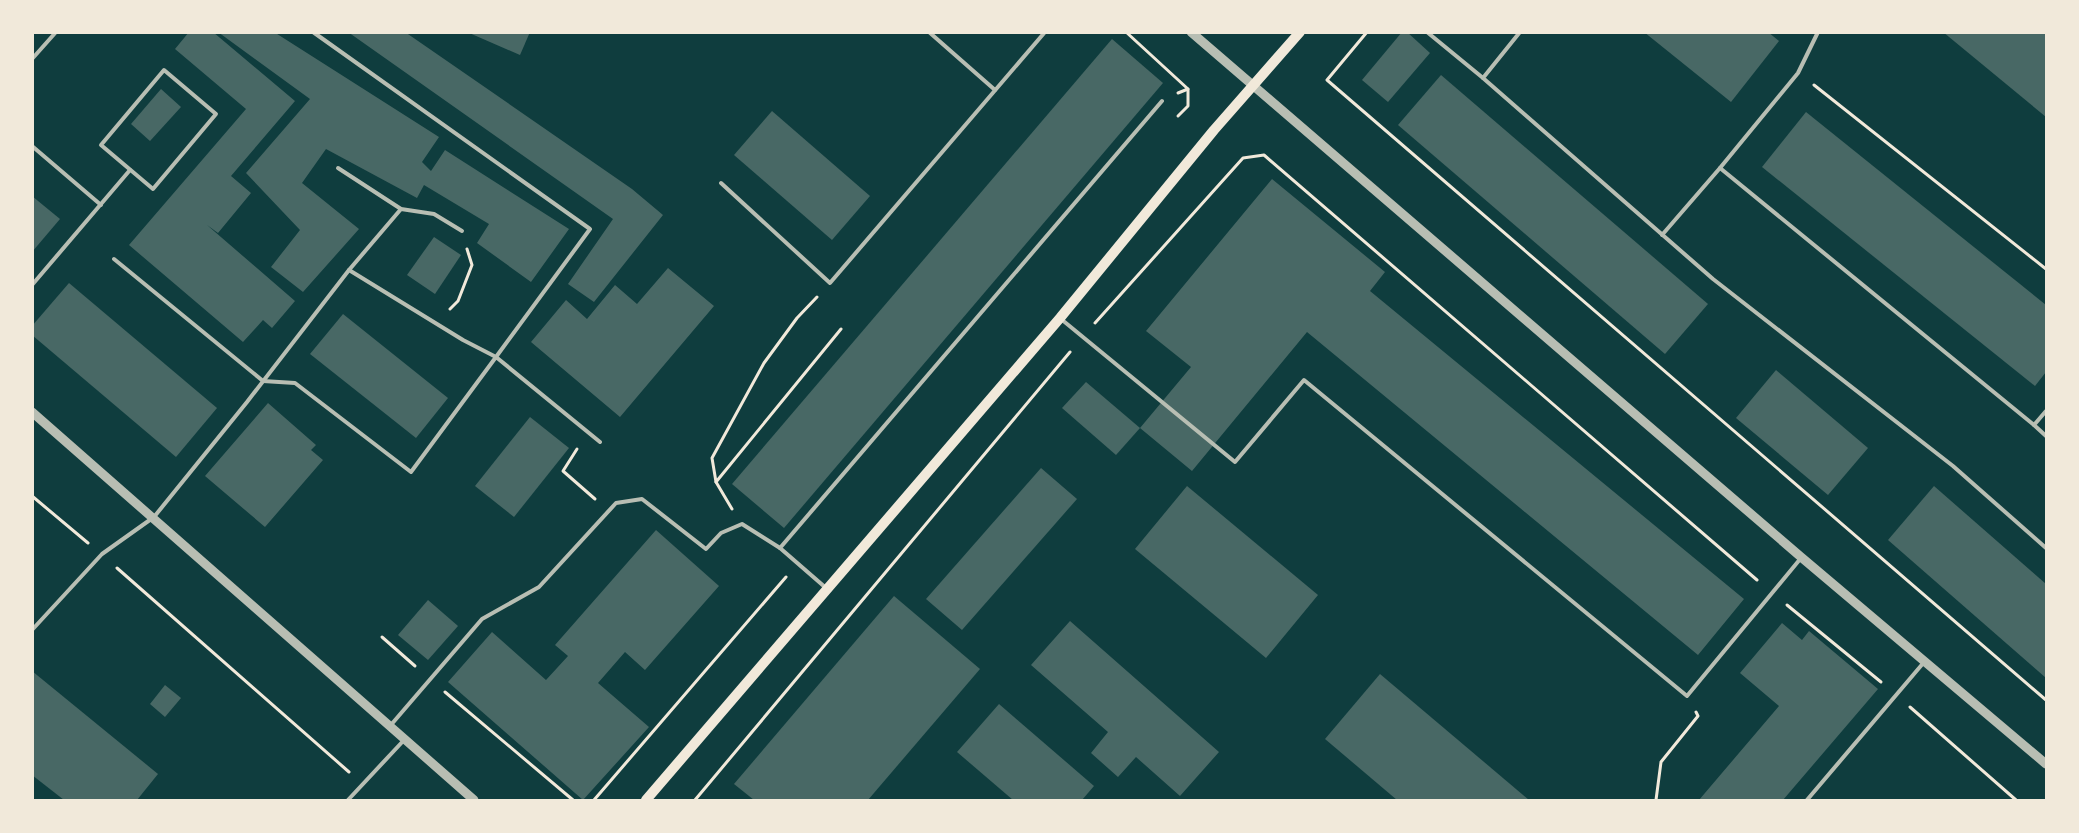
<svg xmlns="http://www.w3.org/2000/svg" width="2079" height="833" viewBox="0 0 2079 833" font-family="'Golos Text',sans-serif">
  <rect width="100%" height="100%" fill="#0f3d3e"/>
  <!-- building -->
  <g fill="#486865">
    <path d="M189 32H213L295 101 231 176 251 193 218 233 207 225 295 301 272 328 263 320 243 342 129 245 246 109 175 49Z"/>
    <path d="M218 32H274L439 137 422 162 431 171 445 150 569 229 531 282 477 243 489 224 424 185 417 198 326 149 302 183 359 229 303 292 271 267 300 230 246 173 310 99Z"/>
    <path d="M348 32H405L632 189 663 215 594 302 568 284 613 219Z"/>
    <path d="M467 32H530L520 55Z"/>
    <path d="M1402 32H1407L1430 53 1388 102 1362 80Z"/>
    <path d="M1644 32H1768L1779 41 1731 102Z"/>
    <path d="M1943 32H2046V117Z"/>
    <path d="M1112 39 1163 83 784 528 732 484Z"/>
    <path d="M1441 75 1708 304 1665 354 1398 125Z"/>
    <path d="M161 89 181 107 150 141 131 124Z"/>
    <path d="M772 111 870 196 832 240 734 155Z"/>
    <path d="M1806 112 2046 305V372L2035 386 1762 167Z"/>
    <path d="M1272 179 1385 272 1370 291 1744 599 1698 655 1307 332 1192 471 1140 428 1191 367 1146 331Z"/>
    <path d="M32 196 60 219 32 252Z"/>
    <path d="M434 237 461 255 435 294 407 275Z"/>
    <path d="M668 268 714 306 620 417 531 342 566 300 587 319 615 285 637 304Z"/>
    <path d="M69 283 217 408 176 457 32 335V326Z"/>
    <path d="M343 314 448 398 416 438 310 354Z"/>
    <path d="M1776 370 1868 448 1828 495 1736 418Z"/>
    <path d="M1086 382 1140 428 1116 455 1062 408Z"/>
    <path d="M268 403 316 445 311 450 323 460 265 527 205 476Z"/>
    <path d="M530 417 569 448 514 517 475 486Z"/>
    <path d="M1041 468 1077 499 962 630 926 599Z"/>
    <path d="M1187 486 1318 595 1266 658 1135 549Z"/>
    <path d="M1934 486 2046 584V678L1888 540Z"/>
    <path d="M656 530 719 586 645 670 625 652 598 683 649 727 583 800 448 682 492 632 546 680 568 656 555 645Z"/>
    <path d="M894 596 980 669 868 800H754L734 784Z"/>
    <path d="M428 600 458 626 428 660 398 635Z"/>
    <path d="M1070 621 1219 752 1180 796 1136 757 1118 777 1091 753 1108 732 1031 665Z"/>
    <path d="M1782 623 1802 640 1809 631 1878 689 1783 800H1699L1779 706 1740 673Z"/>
    <path d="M32 671 158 774 137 800H64L32 775Z"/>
    <path d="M1380 674 1529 800H1397L1325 739Z"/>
    <path d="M165 685 181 698 165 717 150 704Z"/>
    <path d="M999 704 1094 786 1082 800H1013L957 752Z"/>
  </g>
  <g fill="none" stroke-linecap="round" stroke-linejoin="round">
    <!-- path -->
    <g stroke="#f1e9da" stroke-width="3">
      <path d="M1126 32 1188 89 1178 93"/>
      <path d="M1367 32 1327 80 2046 700"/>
      <path d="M1814 85 2046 269"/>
      <path d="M1178 116 1188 106V89"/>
      <path d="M450 309 458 301 472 265 467 249"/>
      <path d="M1095 323 1243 158 1264 155 1757 580"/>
      <path d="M577 449 563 471 595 499"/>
      <path d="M716 482 841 329"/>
      <path d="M32 496 88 543"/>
      <path d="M732 509 716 482 712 458 764 363 797 318 817 297"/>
      <path d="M117 568 349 772"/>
      <path d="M1787 605 1881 682"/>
      <path d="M382 637 415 666"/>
      <path d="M445 692 573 800"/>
      <path d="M1910 707 2016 800"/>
      <path d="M594 800 786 577"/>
      <path d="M695 800 1070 352"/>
      <path d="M1656 800 1661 762 1698 716 1696 712"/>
    </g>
    <!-- service -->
    <g stroke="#b8beb3" stroke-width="4">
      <path d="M929 32 995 90"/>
      <path d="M1427 32 1483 78"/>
      <path d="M1520 32 1483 78 1713 279 1953 466 2046 548"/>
      <path d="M1818 32 1798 73 1720 168 2034 425"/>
      <path d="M32 59 56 32"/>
      <path d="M164 70 216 114 153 189 101 145Z"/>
      <path d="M32 146 101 205"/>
      <path d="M338 168 401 209 434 214 462 231"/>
      <path d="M721 183 830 283 1045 32"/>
      <path d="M1662 235 1720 168"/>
      <path d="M114 259 263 381 295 383 411 472 496 357 600 442"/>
      <path d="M349 270 401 209"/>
      <path d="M32 285 130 170"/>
      <path d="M1061 319 1235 462 1304 380 1687 696 1801 558"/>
      <path d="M2046 411 2034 425 2046 436"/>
      <path d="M826 588 780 548 1162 101"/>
      <path d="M32 630 102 554 154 517 247 402 349 270 463 340 496 357 590 229 313 32"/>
      <path d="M390 726 482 619 539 587 616 503 642 499 706 549 721 533 742 524 780 548"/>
      <path d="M348 800 405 739"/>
      <path d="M1807 800 1925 661"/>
    </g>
    <!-- tertiary -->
    <g stroke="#b8beb3" stroke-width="9">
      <path d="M1191 32 1801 557 2046 764"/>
      <path d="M32 412 474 800"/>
    </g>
    <!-- secondary -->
    <path stroke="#f1e9da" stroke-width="10" d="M646 800 1060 318 1214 130 1300 32"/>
  </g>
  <!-- border -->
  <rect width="2079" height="833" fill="none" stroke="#f1e9da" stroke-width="68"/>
</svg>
